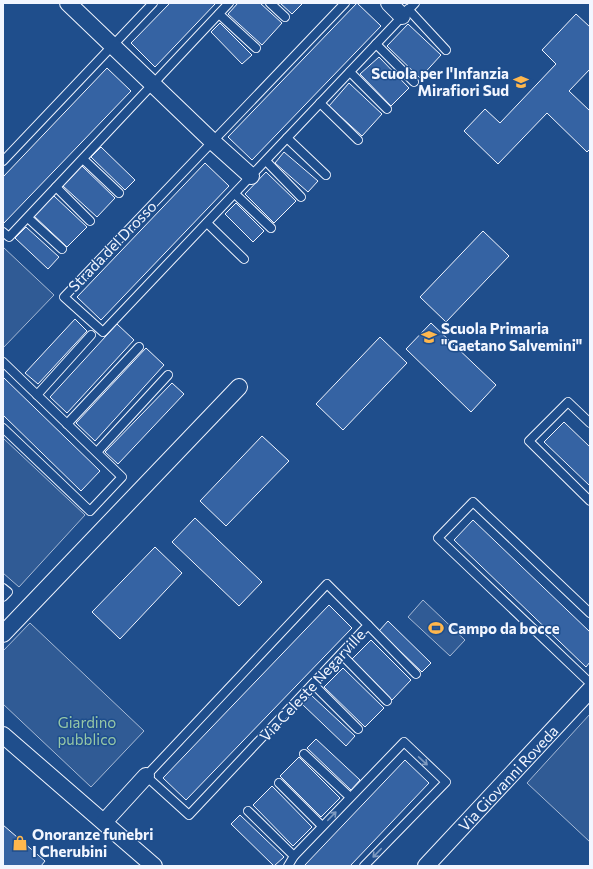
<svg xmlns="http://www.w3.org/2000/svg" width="593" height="869" viewBox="0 0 593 869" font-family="Commissioner,sans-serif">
  <rect width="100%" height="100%" fill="#1f4e8c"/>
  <!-- green -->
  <g fill="#305b95" stroke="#a8bbd7">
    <path d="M3 247 54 295 3 348Z"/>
    <path d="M3 438 85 515 19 587 3 573Z"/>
    <path d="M423 600 465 640 450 656 408 617Z"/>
    <path d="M30 623 144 731 91 787 3 704V651Z"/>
    <path d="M590 714V842L527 783Z"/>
  </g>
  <!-- building -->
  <g fill="#3563a3" stroke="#f2f6ff">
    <path d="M170 3H216L155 67 131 43Z"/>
    <path d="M238 3H260L282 23 262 45 228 14Z"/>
    <path d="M280 3H303L292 14Z"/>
    <path d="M357 3 381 26 252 160 228 137Z"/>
    <path d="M576 14 590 27V69L569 91 590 111V149L587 152 547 113 498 164 464 131 485 109 500 123 556 64 542 50Z"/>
    <path d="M220 23 252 55 242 64 211 32Z"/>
    <path d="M408 24 441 55 420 78 387 46Z"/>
    <path d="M379 57 409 88 391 106 360 74Z"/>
    <path d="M107 68 131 91 3 224V177Z"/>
    <path d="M349 83 382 114 362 136 329 106Z"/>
    <path d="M101 147 135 180 125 190 91 157Z"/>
    <path d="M284 152 318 181 308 192 275 163Z"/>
    <path d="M205 163 229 186 101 320 77 297Z"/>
    <path d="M82 166 115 198 97 217 63 186Z"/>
    <path d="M266 172 296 201 274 223 245 194Z"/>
    <path d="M54 196 87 227 67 247 34 216Z"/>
    <path d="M236 203 264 231 253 242 225 214Z"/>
    <path d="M26 227 59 257 48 269 15 238Z"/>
    <path d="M483 231 509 256 446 322 420 297Z"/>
    <path d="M75 319 87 331 38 384 25 373Z"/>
    <path d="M431 323 496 385 471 412 406 349Z"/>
    <path d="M117 324 134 340 67 413 50 397Z"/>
    <path d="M380 337 407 363 343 430 316 404Z"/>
    <path d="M146 348 164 365 95 441 76 423Z"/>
    <path d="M3 377 100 471 81 491 3 415Z"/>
    <path d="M172 383 184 394 118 464 105 452Z"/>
    <path d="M564 422 590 447V486L544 442Z"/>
    <path d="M262 436 289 461 226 526 200 501Z"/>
    <path d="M195 518 262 582 239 606 172 542Z"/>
    <path d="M473 520 590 632V662L586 667 454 540Z"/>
    <path d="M155 547 182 573 120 639 92 612Z"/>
    <path d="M329 605 352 628 186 800 163 778Z"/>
    <path d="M388 621 431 663 422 672 379 631Z"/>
    <path d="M371 640 411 680 392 700 352 659Z"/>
    <path d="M343 668 384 708 365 727 324 687Z"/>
    <path d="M311 695 355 736 346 746 302 704Z"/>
    <path d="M316 739 360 780 351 790 307 748Z"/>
    <path d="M299 757 340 798 321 817 280 776Z"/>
    <path d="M405 760 429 783 350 866H304Z"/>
    <path d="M272 786 312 827 293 846 253 805Z"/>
    <path d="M240 815 284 857 274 866 231 824Z"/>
    <path d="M3 825 45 861 41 866H3Z"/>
  </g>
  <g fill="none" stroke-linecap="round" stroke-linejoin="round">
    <!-- service casing -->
    <g stroke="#f2f6ff" stroke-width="10">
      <g id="service">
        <path d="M270 3 285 17"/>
        <path d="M345 3 64 297 103 332 415 3"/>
        <path d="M408 9 446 50"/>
        <path d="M219 14 256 48"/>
        <path d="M376 44 414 82"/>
        <path d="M350 72 387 109"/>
        <path d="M320 103 358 140"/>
        <path d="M287 138 326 175"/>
        <path d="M83 159 119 193"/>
        <path d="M3 161 153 3"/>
        <path d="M266 161 301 197"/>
        <path d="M56 187 90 221"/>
        <path d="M235 194 271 228"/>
        <path d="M28 218 62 249"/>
        <path d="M207 223 244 259"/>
        <path d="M3 232 9 237 229 3"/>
        <path d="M3 362 122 477 90 511 3 428"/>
        <path d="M37 395 91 335"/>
        <path d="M590 423 568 402 529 441 590 501"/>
        <path d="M67 424 139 347"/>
        <path d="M97 452 168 375"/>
        <path d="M327 584 368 625 189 815 146 776Z"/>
        <path d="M3 588 8 592 3 597"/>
        <path d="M590 613 473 502 438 538 590 683"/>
        <path d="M368 625 416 674"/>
        <path d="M341 654 387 701"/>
        <path d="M313 684 358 729"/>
        <path d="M304 754 350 797"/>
        <path d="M279 783 322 826"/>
        <path d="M248 811 294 856"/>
        <path d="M288 866 294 856 404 742 446 782 364 866"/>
      </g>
    </g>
    <!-- minor casing -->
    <g stroke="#f2f6ff" stroke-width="18">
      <g id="minor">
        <path d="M68 3 212 141 251 176"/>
        <path d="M389 3 402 16"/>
        <path d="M3 634 239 387"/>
        <path d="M3 735 154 866"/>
        <path d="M104 822 146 776"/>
        <path d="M426 866 590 690"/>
      </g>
    </g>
    <!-- service -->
    <use href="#service" stroke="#1f4e8c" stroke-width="8"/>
    <!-- minor -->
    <use href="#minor" stroke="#1f4e8c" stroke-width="16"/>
  </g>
  <!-- one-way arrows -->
  <defs><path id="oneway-shaft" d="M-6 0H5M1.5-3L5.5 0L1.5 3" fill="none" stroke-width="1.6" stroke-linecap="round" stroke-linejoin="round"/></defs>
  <g stroke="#7e9ac0">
    <use href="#oneway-shaft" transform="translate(423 761) rotate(43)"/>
    <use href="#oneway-shaft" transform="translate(332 816) rotate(-46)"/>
    <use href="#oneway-shaft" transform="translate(377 853) rotate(134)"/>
  </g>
  <!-- icons -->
  <defs>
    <g id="school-bare" transform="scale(1.2)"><path d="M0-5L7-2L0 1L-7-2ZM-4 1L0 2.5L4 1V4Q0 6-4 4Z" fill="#ffb74d" stroke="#1f4e8c" stroke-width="2.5" paint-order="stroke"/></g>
    <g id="stadium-bare" transform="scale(1.2)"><path d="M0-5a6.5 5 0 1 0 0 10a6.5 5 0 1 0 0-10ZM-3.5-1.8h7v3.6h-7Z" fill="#ffb74d" stroke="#1f4e8c" stroke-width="2.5" paint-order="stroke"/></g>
    <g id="shop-bare" transform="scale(1.2)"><path d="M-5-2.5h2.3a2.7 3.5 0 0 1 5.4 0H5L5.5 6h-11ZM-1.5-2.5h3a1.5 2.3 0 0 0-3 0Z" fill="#ffb74d" stroke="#1f4e8c" stroke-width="2.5" paint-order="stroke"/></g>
  </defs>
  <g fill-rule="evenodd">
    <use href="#school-bare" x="521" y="82"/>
    <use href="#school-bare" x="429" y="337"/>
    <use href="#stadium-bare" x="436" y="628"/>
    <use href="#shop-bare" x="20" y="843"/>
  </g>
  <g text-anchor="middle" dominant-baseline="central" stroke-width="3" stroke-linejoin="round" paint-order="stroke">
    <!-- poi labels -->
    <g font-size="15" font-weight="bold" fill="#f2f6ff" stroke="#1f4e8c" text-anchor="start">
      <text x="509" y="73" text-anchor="end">Scuola per l'Infanzia<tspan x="509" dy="17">Mirafiori Sud</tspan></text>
      <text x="441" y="328">Scuola Primaria<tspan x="441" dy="17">"Gaetano Salvemini"</tspan></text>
      <text x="448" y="628">Campo da bocce</text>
      <text x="32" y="834">Onoranze funebri<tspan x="32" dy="17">I Cherubini</tspan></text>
    </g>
    <!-- street labels -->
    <g font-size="15" fill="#f2f6ff" stroke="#1f4e8c">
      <text transform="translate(112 246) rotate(-46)">Strada del Drosso</text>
      <text transform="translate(312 685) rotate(-47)">Via Celeste Negarville</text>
      <text transform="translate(508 778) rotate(-47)">Via Giovanni Roveda</text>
    </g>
    <!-- park labels -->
    <g font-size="15" fill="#97c8a6" stroke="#1f4e8c">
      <text x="87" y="722">Giardino<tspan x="87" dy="17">pubblico</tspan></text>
    </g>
  </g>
  <!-- border -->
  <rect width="593" height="869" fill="none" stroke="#f2f6ff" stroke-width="8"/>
</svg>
